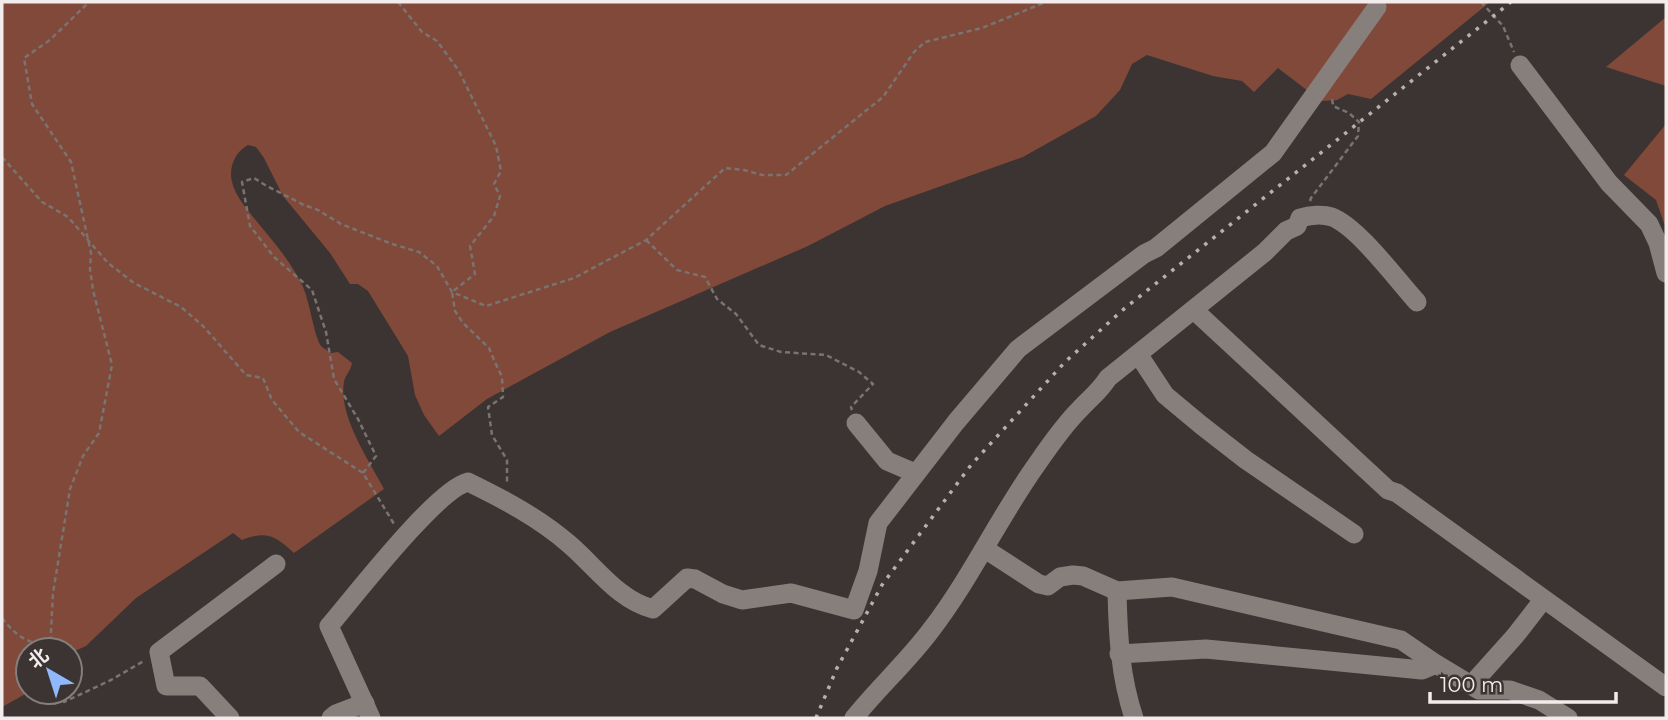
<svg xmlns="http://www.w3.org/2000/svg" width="1668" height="720" viewBox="0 0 1668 720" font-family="Montserrat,'Noto Sans SC',sans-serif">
  <rect width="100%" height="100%" fill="#3b3432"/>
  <!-- green -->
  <g fill="#814939">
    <path d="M2 2H1490L1371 99 1348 94 1337 100 1321 101 1278 68 1254 92 1242 81 1213 76 1147 55 1132 64 1120 90 1096 116 1023 157 885 206 808 246 610 332 487 399 439 436 424 415 415 395 408 356 368 291 358 284H350L330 253 283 196 264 158 256 147 248 145C236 151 228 167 232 182 236 198 248 210 258 223 274 242 291 262 302 285 310 300 314 339 322 347 323 348 330 352 331 353L338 352 352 363C351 371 345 375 344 382 338 416 369 460 384 489L294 553C276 536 267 530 242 540L233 533 136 598 86 646 70 653V650H28L29 692 2 707Z"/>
    <path d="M1666 17V86L1606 67Z"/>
    <path d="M1666 124V229L1656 200 1624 175Z"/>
  </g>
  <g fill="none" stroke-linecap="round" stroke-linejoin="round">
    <!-- path -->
    <g stroke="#797371" stroke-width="2.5" stroke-dasharray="5 3.5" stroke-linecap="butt">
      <path d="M398 2 422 32 437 41 459 71 496 146 501 171 494 184 500 196 494 216 470 246 475 274 452 292 455 311 463 323 489 348 494 360 502 377 503 397 488 407 492 435 507 460V484"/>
      <path d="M1481 2 1503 26 1514 52"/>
      <path d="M2 157 42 202 68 217 108 263 134 283 181 307 203 326 246 375 263 378 272 400 299 432 363 473 394 524"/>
      <path d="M1310 201 1311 198 1358 136 1359 122 1349 113 1333 106 1332 98"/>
      <path d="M646 240 677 270 705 277 717 299 736 314 759 345 781 352 826 355 859 372 873 384 851 407 852 410"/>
      <path d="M363 473 376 456 358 419 334 379 326 332 312 290 274 257 250 226 242 182 254 178 265 185 304 205 318 210 341 224 392 244 419 252 437 266 452 292 486 306 574 278 646 240 725 168 744 170 762 175H786L883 97 914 52 925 42 982 28 1046 2"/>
      <path d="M2 618C18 638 25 641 49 647"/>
      <path d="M50 650 53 593 70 489 83 456 99 433 112 365 93 290 90 269 91 253 71 162 32 104 24 58 50 40 89 2"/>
      <path d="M61 692 64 702 111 680 144 661"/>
    </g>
    <!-- minor -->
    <g stroke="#877f7c" stroke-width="19">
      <path d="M1520 65 1609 183 1649 224 1658 243 1666 273"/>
      <path d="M1195 311 1388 490 1397 493 1666 687"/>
      <path d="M1138 354 1165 395 1201 425 1246 460 1354 534"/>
      <path d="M856 423 887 461 915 473"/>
      <path d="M985 549 1039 584 1048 586 1060 577 1073 575 1083 576 1117 591 1172 587 1401 640 1436 664 1479 690H1510L1539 700 1568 718"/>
      <path d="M1117 591C1118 635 1120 676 1134 718"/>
      <path d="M1119 654 1206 649 1422 670 1436 664"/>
      <path d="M1472 684 1515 636 1543 600"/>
      <path d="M230 718 200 686H166L159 652 276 564"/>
      <path d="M331 718 336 714 365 703"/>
      <path d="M371 718 329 626C354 597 437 489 468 482 503 499 539 518 569 544 596 567 618 600 653 609L687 578 695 579 723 594 742 600 791 593 854 610 868 571 878 523 956 422 1018 349 1144 254 1156 248 1273 153 1377 7"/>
      <path d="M854 718C878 688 908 661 931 630 971 578 999 517 1037 464 1050 445 1064 425 1080 409 1091 397 1099 392 1108 378L1265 252 1286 231 1297 226 1300 218C1310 215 1323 214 1332 217 1358 227 1397 280 1417 302"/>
    </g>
    <!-- rail -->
    <path stroke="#b6b1af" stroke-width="3.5" stroke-dasharray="3.5 7" stroke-linecap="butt" d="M816 718 837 668 882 585 971 465 1065 362 1125 308 1511 2"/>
  </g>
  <!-- border -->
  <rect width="1668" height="720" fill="none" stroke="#f2edec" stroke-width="7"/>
  <!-- north arrow -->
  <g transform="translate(49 671) rotate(321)"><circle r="33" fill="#3b3432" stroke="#847e7c" stroke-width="2"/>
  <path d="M0-5L12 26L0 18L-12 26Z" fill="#90b8fd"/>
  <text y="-10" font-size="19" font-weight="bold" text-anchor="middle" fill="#f2edec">北</text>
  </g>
  <!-- scale -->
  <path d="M1430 692v10h186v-10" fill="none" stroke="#f2edec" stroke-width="3.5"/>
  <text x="1440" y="692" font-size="21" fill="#f2edec" stroke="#3b3432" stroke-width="5" paint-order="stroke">100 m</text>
</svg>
